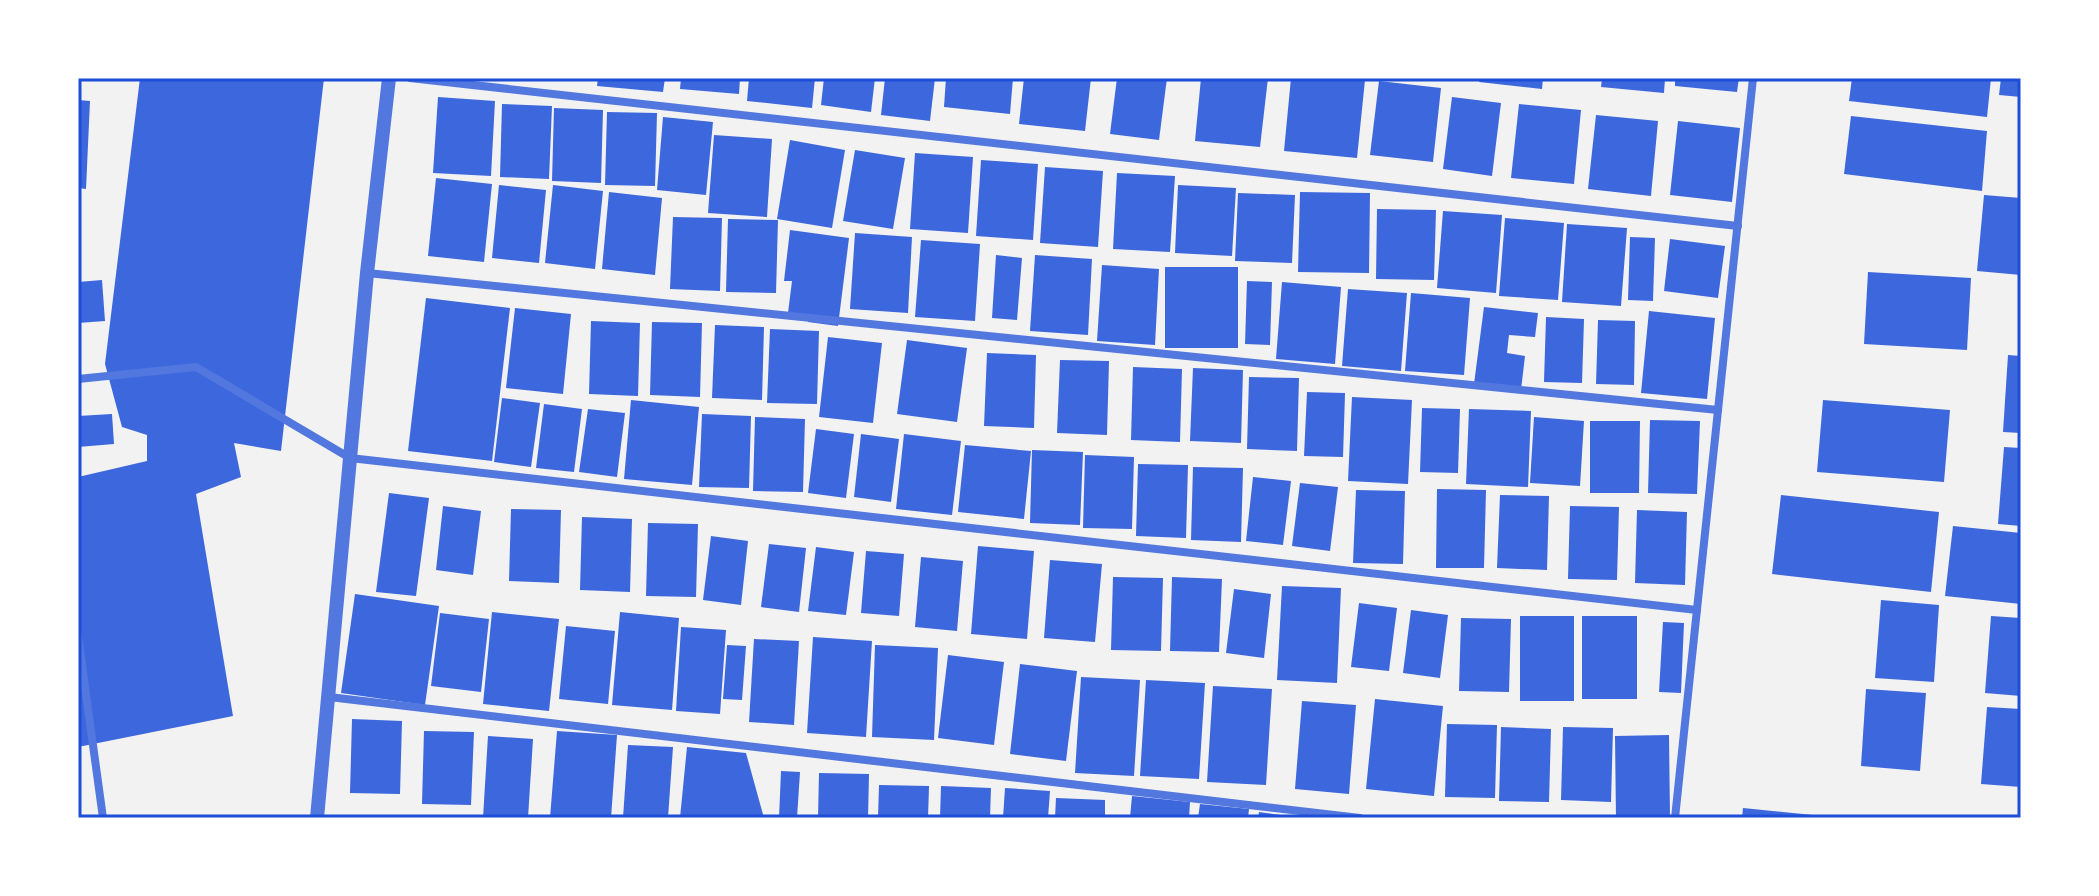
<svg xmlns="http://www.w3.org/2000/svg" width="2099" height="896" viewBox="0 0 2099 896" font-family="Barlow,sans-serif">
  <rect width="100%" height="100%" fill="#f2f2f2"/>
  <!-- building -->
  <g fill="#3d67dc">
    <path d="M140 78H324L281 451 234 443 241 477 196 494 233 716 78 747V477L147 461V435L122 427 105 364Z"/>
    <path d="M598 78H665L663 92 597 86Z"/>
    <path d="M681 78H740L739 94 680 89Z"/>
    <path d="M749 78H815L812 108 747 101Z"/>
    <path d="M824 78H875L871 112 821 105Z"/>
    <path d="M885 78H935L930 121 881 115Z"/>
    <path d="M946 78H1013L1010 114 944 107Z"/>
    <path d="M1024 78H1091L1085 131 1019 124Z"/>
    <path d="M1117 78H1167L1159 140 1110 134Z"/>
    <path d="M1201 78H1268L1260 147 1195 141Z"/>
    <path d="M1291 78 1365 80 1357 158 1284 151Z"/>
    <path d="M1480 78H1543L1542 89 1479 82Z"/>
    <path d="M1602 78H1665L1664 93 1601 87Z"/>
    <path d="M1675 78H1739L1737 92 1675 86Z"/>
    <path d="M1852 78H1991L1987 117 1849 101Z"/>
    <path d="M2001 78H2021V97L1999 95Z"/>
    <path d="M1379 81 1441 88 1433 162 1370 155Z"/>
    <path d="M438 97 495 101 491 176 433 173Z"/>
    <path d="M1452 97 1501 103 1492 176 1443 169Z"/>
    <path d="M78 100 90 101 86 189 78 188Z"/>
    <path d="M502 104 552 106 549 179 500 177Z"/>
    <path d="M1519 104 1581 110 1574 184 1511 178Z"/>
    <path d="M554 108 603 110 601 183 552 181Z"/>
    <path d="M607 112 657 113 655 186 605 185Z"/>
    <path d="M1596 115 1658 121 1651 196 1588 189Z"/>
    <path d="M1851 116 1987 131 1982 191 1844 174Z"/>
    <path d="M663 117 713 122 706 195 657 190Z"/>
    <path d="M1678 121 1740 128 1732 202 1670 195Z"/>
    <path d="M714 135 772 139 767 217 708 213Z"/>
    <path d="M790 140 845 150 832 228 777 219Z"/>
    <path d="M855 150 905 158 893 229 843 221Z"/>
    <path d="M915 153 973 157 968 233 910 229Z"/>
    <path d="M981 160 1038 164 1033 240 976 236Z"/>
    <path d="M1045 167 1103 171 1098 247 1040 243Z"/>
    <path d="M1117 173 1175 176 1170 252 1113 249Z"/>
    <path d="M436 178 492 184 484 262 428 256Z"/>
    <path d="M499 185 546 190 539 263 492 258Z"/>
    <path d="M553 185 603 191 595 269 545 263Z"/>
    <path d="M1178 185 1236 188 1232 256 1175 253Z"/>
    <path d="M609 192 662 198 655 275 602 269Z"/>
    <path d="M1300 192 1370 193 1369 273 1298 272Z"/>
    <path d="M1238 193 1295 195 1292 263 1235 261Z"/>
    <path d="M1984 195 2021 198V275L1977 271Z"/>
    <path d="M1377 209 1436 210 1434 280 1376 279Z"/>
    <path d="M1443 211 1502 215 1496 293 1437 288Z"/>
    <path d="M673 217 722 218 720 291 670 289Z"/>
    <path d="M1505 218 1564 223 1558 300 1499 296Z"/>
    <path d="M728 219 778 220 776 293 726 292Z"/>
    <path d="M1567 224 1627 228 1621 306 1562 302Z"/>
    <path d="M790 230 849 238 838 326 808 322 809 316 788 313 792 281H784Z"/>
    <path d="M855 233 912 237 908 313 850 309Z"/>
    <path d="M1630 237 1655 238 1653 301 1628 300Z"/>
    <path d="M1670 239 1725 246 1718 298 1664 291Z"/>
    <path d="M921 240 980 244 975 321 915 317Z"/>
    <path d="M996 255 1022 258 1017 320 992 318Z"/>
    <path d="M1035 255 1092 259 1088 335 1030 331Z"/>
    <path d="M1102 265 1159 269 1155 345 1097 341Z"/>
    <rect x="1165" y="267" width="73" height="81"/>
    <path d="M1868 272 1971 278 1967 350 1864 344Z"/>
    <path d="M102 280 105 321 78 323V282Z"/>
    <path d="M1247 281 1272 282 1270 345 1245 344Z"/>
    <path d="M1282 282 1341 287 1335 364 1276 359Z"/>
    <path d="M1348 289 1407 293 1401 371 1342 366Z"/>
    <path d="M1411 293 1470 298 1464 375 1405 371Z"/>
    <path d="M426 298 510 308 492 461 408 451Z"/>
    <path d="M1484 307 1538 313 1535 337 1509 335 1507 353 1525 356 1521 390 1474 384Z"/>
    <path d="M515 308 571 314 563 394 506 388Z"/>
    <path d="M1649 311 1715 318 1707 399 1641 393Z"/>
    <path d="M1546 317 1584 319 1582 383 1544 382Z"/>
    <path d="M1598 320 1635 321 1634 385 1596 384Z"/>
    <path d="M591 321 640 323 638 396 589 394Z"/>
    <path d="M652 322 702 323 700 397 650 395Z"/>
    <path d="M715 325 764 327 762 400 712 398Z"/>
    <path d="M770 329 819 331 817 404 767 403Z"/>
    <path d="M828 337 882 343 873 423 819 417Z"/>
    <path d="M907 340 967 348 957 422 897 414Z"/>
    <path d="M987 353 1036 355 1034 428 984 426Z"/>
    <path d="M2008 355 2021 356V433L2003 432Z"/>
    <path d="M1060 360 1109 361 1107 435 1057 433Z"/>
    <path d="M1133 367 1182 369 1180 442 1131 440Z"/>
    <path d="M1193 368 1243 370 1241 443 1190 441Z"/>
    <path d="M1249 377 1299 378 1297 451 1247 449Z"/>
    <path d="M1307 392 1345 393 1343 457 1304 456Z"/>
    <path d="M1352 397 1412 400 1408 484 1348 481Z"/>
    <path d="M502 398 540 403 531 467 494 462Z"/>
    <path d="M631 400 699 407 692 485 624 479Z"/>
    <path d="M1823 400 1950 410 1944 482 1817 472Z"/>
    <path d="M544 404 582 409 574 472 536 468Z"/>
    <path d="M1422 408 1460 409 1458 473 1420 472Z"/>
    <path d="M588 409 625 413 617 477 579 472Z"/>
    <path d="M1469 409 1531 411 1528 487 1466 484Z"/>
    <path d="M112 414 114 444 78 447V416Z"/>
    <path d="M702 414 751 416 749 488 699 487Z"/>
    <path d="M755 417 805 419 803 492 753 491Z"/>
    <path d="M1534 417 1584 421 1580 486 1530 483Z"/>
    <path d="M1650 420 1700 421 1697 494 1648 493Z"/>
    <path d="M1590 421H1640L1639 493H1590Z"/>
    <path d="M816 429 854 434 846 498 808 493Z"/>
    <path d="M861 434 899 439 891 502 854 497Z"/>
    <path d="M904 434 961 441 952 515 896 509Z"/>
    <path d="M965 445 1031 451 1024 519 958 512Z"/>
    <path d="M2004 447 2021 448V526L1998 524Z"/>
    <path d="M1032 450 1083 452 1080 525 1030 523Z"/>
    <path d="M1085 455 1134 457 1132 529 1083 528Z"/>
    <path d="M1138 464 1188 465 1186 538 1136 536Z"/>
    <path d="M1193 467 1243 468 1241 542 1191 540Z"/>
    <path d="M1253 477 1291 481 1283 545 1246 541Z"/>
    <path d="M1300 483 1338 487 1330 551 1292 546Z"/>
    <path d="M1437 489 1486 490 1484 568H1436Z"/>
    <path d="M1356 490 1405 491 1403 564 1353 563Z"/>
    <path d="M389 493 429 498 416 596 376 592Z"/>
    <path d="M1500 495 1549 496 1547 570 1497 568Z"/>
    <path d="M1781 495 1939 512 1931 592 1772 574Z"/>
    <path d="M443 506 481 511 473 575 436 570Z"/>
    <path d="M1570 506 1619 507 1617 580 1568 579Z"/>
    <path d="M511 509 561 510 559 583 509 581Z"/>
    <path d="M1637 510 1687 512 1685 585 1635 583Z"/>
    <path d="M582 517 632 519 630 592 580 590Z"/>
    <path d="M648 523 698 524 696 597 646 596Z"/>
    <path d="M1953 526 2021 533V604L1945 596Z"/>
    <path d="M711 536 748 541 741 605 703 600Z"/>
    <path d="M769 544 806 548 799 612 761 607Z"/>
    <path d="M978 546 1034 551 1027 639 971 634Z"/>
    <path d="M816 547 854 552 846 615 808 611Z"/>
    <path d="M866 551 904 554 899 616 861 613Z"/>
    <path d="M921 557 963 561 957 631 915 627Z"/>
    <path d="M1050 560 1102 564 1095 642 1044 638Z"/>
    <path d="M1113 577 1163 578 1161 651 1111 650Z"/>
    <path d="M1172 577 1222 579 1219 652 1170 651Z"/>
    <path d="M1282 586 1341 588 1337 683 1277 680Z"/>
    <path d="M1234 589 1271 594 1264 658 1226 653Z"/>
    <path d="M355 594 439 606 425 705 341 693Z"/>
    <path d="M1881 600 1939 605 1934 682 1875 678Z"/>
    <path d="M1359 603 1397 608 1389 671 1351 667Z"/>
    <path d="M1411 610 1448 615 1440 678 1403 673Z"/>
    <path d="M492 612 559 619 549 711 483 704Z"/>
    <path d="M620 612 679 618 672 710 612 705Z"/>
    <path d="M440 613 489 619 481 692 431 686Z"/>
    <rect x="1520" y="616" width="54" height="85"/>
    <rect x="1582" y="616" width="55" height="83"/>
    <path d="M1991 616 2021 618V696L1985 693Z"/>
    <path d="M1461 618 1511 619 1509 692 1459 691Z"/>
    <path d="M1663 622 1684 623 1681 693 1659 692Z"/>
    <path d="M566 626 615 631 608 704 559 699Z"/>
    <path d="M681 627 726 630 720 714 676 711Z"/>
    <path d="M813 637 872 641 866 737 807 733Z"/>
    <path d="M754 639 799 641 794 725 749 722Z"/>
    <path d="M727 645 746 646 742 700 723 699Z"/>
    <path d="M875 645 938 648 934 740 872 737Z"/>
    <path d="M948 655 1004 662 994 745 938 738Z"/>
    <path d="M1020 664 1077 671 1066 761 1010 754Z"/>
    <path d="M1081 677 1140 680 1134 776 1075 773Z"/>
    <path d="M1146 680 1205 683 1199 779 1140 776Z"/>
    <path d="M1213 686 1272 689 1266 785 1207 782Z"/>
    <path d="M1866 689 1926 693 1920 771 1861 766Z"/>
    <path d="M1375 699 1443 706 1434 796 1366 789Z"/>
    <path d="M1302 701 1356 705 1349 794 1295 789Z"/>
    <path d="M1987 707 2021 709V787L1981 784Z"/>
    <path d="M352 719 402 721 400 794 350 793Z"/>
    <path d="M1447 724 1497 725 1495 798 1445 797Z"/>
    <path d="M1501 727 1551 729 1549 802 1499 801Z"/>
    <path d="M1563 727 1613 728 1611 802 1561 800Z"/>
    <path d="M424 731 474 732 471 805 422 804Z"/>
    <path d="M557 731 617 735 611 818H550Z"/>
    <path d="M1669 735 1670 818H1616L1615 736Z"/>
    <path d="M488 736 533 739 528 818H483Z"/>
    <path d="M628 745 673 747 668 818H623Z"/>
    <path d="M687 747 746 753 764 818H680Z"/>
    <path d="M781 771 800 772 797 818H779Z"/>
    <path d="M819 773 869 774 868 818H818Z"/>
    <path d="M879 785 929 786 928 818H878Z"/>
    <path d="M941 786 991 788 990 818H940Z"/>
    <path d="M1005 788 1050 791 1048 818H1003Z"/>
    <path d="M1132 796 1190 802 1189 818H1130Z"/>
    <path d="M1056 798 1105 800V818H1055Z"/>
    <path d="M1200 804 1249 809 1248 818H1198Z"/>
    <path d="M1743 808 1823 816V818H1742Z"/>
    <path d="M1259 812 1287 816V818H1258Z"/>
  </g>
  <g fill="none" stroke-linecap="round" stroke-linejoin="round">
    <!-- minor -->
    <g stroke="#5277de" stroke-width="8">
      <path d="M410 78 1738 226"/>
      <path d="M367 273 1718 410"/>
      <path d="M78 379 196 367 350 458 1697 610"/>
      <path d="M78 636 103 818"/>
      <path d="M329 697 1360 818"/>
      <path d="M1675 818 1753 78"/>
    </g>
    <!-- tertiary -->
    <path stroke="#5277de" stroke-width="14" d="M317 818 367 273 389 78"/>
  </g>
  <!-- border -->
  <rect width="2099" height="896" fill="none" stroke="#ffffff" stroke-width="160"/>
  <rect x="80" y="80" width="1939" height="736" fill="none" stroke="#1d4ed8" stroke-width="3"/>
</svg>
